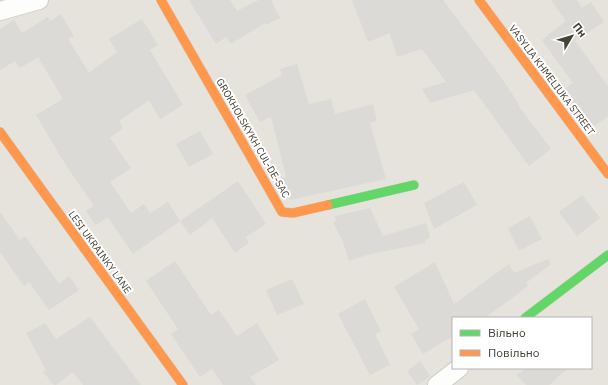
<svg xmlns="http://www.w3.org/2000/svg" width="608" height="385" viewBox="0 0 608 385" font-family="'IBM Plex Sans',sans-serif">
  <rect width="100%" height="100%" fill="#f2f1ed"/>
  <!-- residential -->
  <path fill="#e5e3db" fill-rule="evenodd" d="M0 0H608V385H0ZM453 318H591V368H453Z"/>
  <!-- building -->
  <g fill="#dcdad6">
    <path d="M189 0H230L237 11 259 0H271L280 18 266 25 265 23 231 44 226 37 216 44Z"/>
    <path d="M352 0H443L498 73 519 104 518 105 551 149 529 166 474 90 430 103 422 89 446 82 422 49 397 57 390 33 368 42Z"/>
    <path d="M551 0H577L582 8 591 2 604 22 575 41 608 86V116L590 129 562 91 573 83 542 40 566 21Z"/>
    <path d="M61 14 74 36 68 39 89 73 117 52 109 39 142 19 158 45 150 50 183 105 160 119 149 100 119 121 123 128 110 138 131 168 110 182 131 213 144 204 150 213 168 202 180 221 133 254 108 217 96 225 86 211 94 206 64 162 36 115 63 99 38 57 20 68 15 61 0 70V29L14 20 22 33 48 17 50 21Z"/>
    <path d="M297 64 309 104 331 99 335 114 373 104 377 121 370 123 386 179 290 200 278 180 286 177 271 117 260 122 245 95 282 75 280 69Z"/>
    <path d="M200 131 213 154 189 167 176 144Z"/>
    <path d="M238 181 266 224 246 237 249 243 235 253 212 218 190 235 180 221Z"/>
    <path d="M464 182 477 205 434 229 424 203Z"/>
    <path d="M582 195 600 218 577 236 559 212Z"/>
    <path d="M370 208 383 236 426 223 430 238 425 240 426 243 370 254 349 261 343 242 333 222 336 221 335 216Z"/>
    <path d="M0 212 20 240 25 236 59 284 69 276 79 290 49 310 29 282 24 286 0 252Z"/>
    <path d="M530 216 542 239 519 251 511 235 508 228Z"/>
    <path d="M548 259 551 264 526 283 528 286 485 318H453V336L423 354 411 334 419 329 394 287 435 262 454 304 509 264 514 273Z"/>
    <path d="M175 261 211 315 219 310 237 336 257 323 279 360 250 377 256 385H223L212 369 200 377 171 334 178 329 146 281Z"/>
    <path d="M292 279 304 304 277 315 266 290Z"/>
    <path d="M365 299 381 331 375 334 390 365 370 375 338 314Z"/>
    <path d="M90 317 141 385H83L73 372 56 385H54L43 372 46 370 26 333 45 323 56 339Z"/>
    <path d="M420 361 430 376 417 385 407 371Z"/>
    <path d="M526 368H568L549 385H526L517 375Z"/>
  </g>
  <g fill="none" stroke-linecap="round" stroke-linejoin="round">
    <!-- street casing -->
    <g stroke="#d0cfcb" stroke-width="20">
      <g id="street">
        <path d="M0 11 39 0"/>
        <path d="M437 385 459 368"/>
      </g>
    </g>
    <!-- fast casing -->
    <g stroke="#d0cec4" stroke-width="10">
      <g id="fast">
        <path d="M328 205 414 185"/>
        <path d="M525 318 608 255"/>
      </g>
    </g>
    <!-- slow casing -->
    <g stroke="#d0cec4" stroke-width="10">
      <g id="slow">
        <path d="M161 0 282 212 293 213 328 205"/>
        <path d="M479 0 608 174"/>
        <path d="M0 132 183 385"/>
      </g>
    </g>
    <!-- street -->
    <use href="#street" stroke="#fdfdfc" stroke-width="18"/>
    <!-- fast -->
    <use href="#fast" stroke="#63d668" stroke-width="9"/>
    <!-- slow -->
    <use href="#slow" stroke="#ff974d" stroke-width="9"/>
  </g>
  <g text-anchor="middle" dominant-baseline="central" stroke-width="4" stroke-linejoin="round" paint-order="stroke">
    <!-- street labels -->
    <g font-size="10" fill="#484339" stroke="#fff">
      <text transform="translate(552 80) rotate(53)">VASYLIA KHMELIUKA STREET</text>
      <text transform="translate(253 138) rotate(60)">GROKHOLSKYKH СUL-DE-SAC</text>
      <text transform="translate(100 252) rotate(54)">LESI UKRAINKY LANE</text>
    </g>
  </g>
  <!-- legend -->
  <rect x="452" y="317" width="140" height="52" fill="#ffffff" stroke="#b6b4b0"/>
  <rect x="460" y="330" width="20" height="6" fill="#63d668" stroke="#b6b4b0"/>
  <text x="488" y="337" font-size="12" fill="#484339">Вільно</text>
  <rect x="460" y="350" width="20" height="6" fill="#ff974d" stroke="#b6b4b0"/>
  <text x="488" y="357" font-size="12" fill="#484339">Повільно</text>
  <!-- north arrow -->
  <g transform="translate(572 36) rotate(52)" stroke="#ffffff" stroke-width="3" paint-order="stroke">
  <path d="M0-3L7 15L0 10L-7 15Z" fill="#484339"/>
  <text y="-6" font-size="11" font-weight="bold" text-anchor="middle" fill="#484339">Пн</text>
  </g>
</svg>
